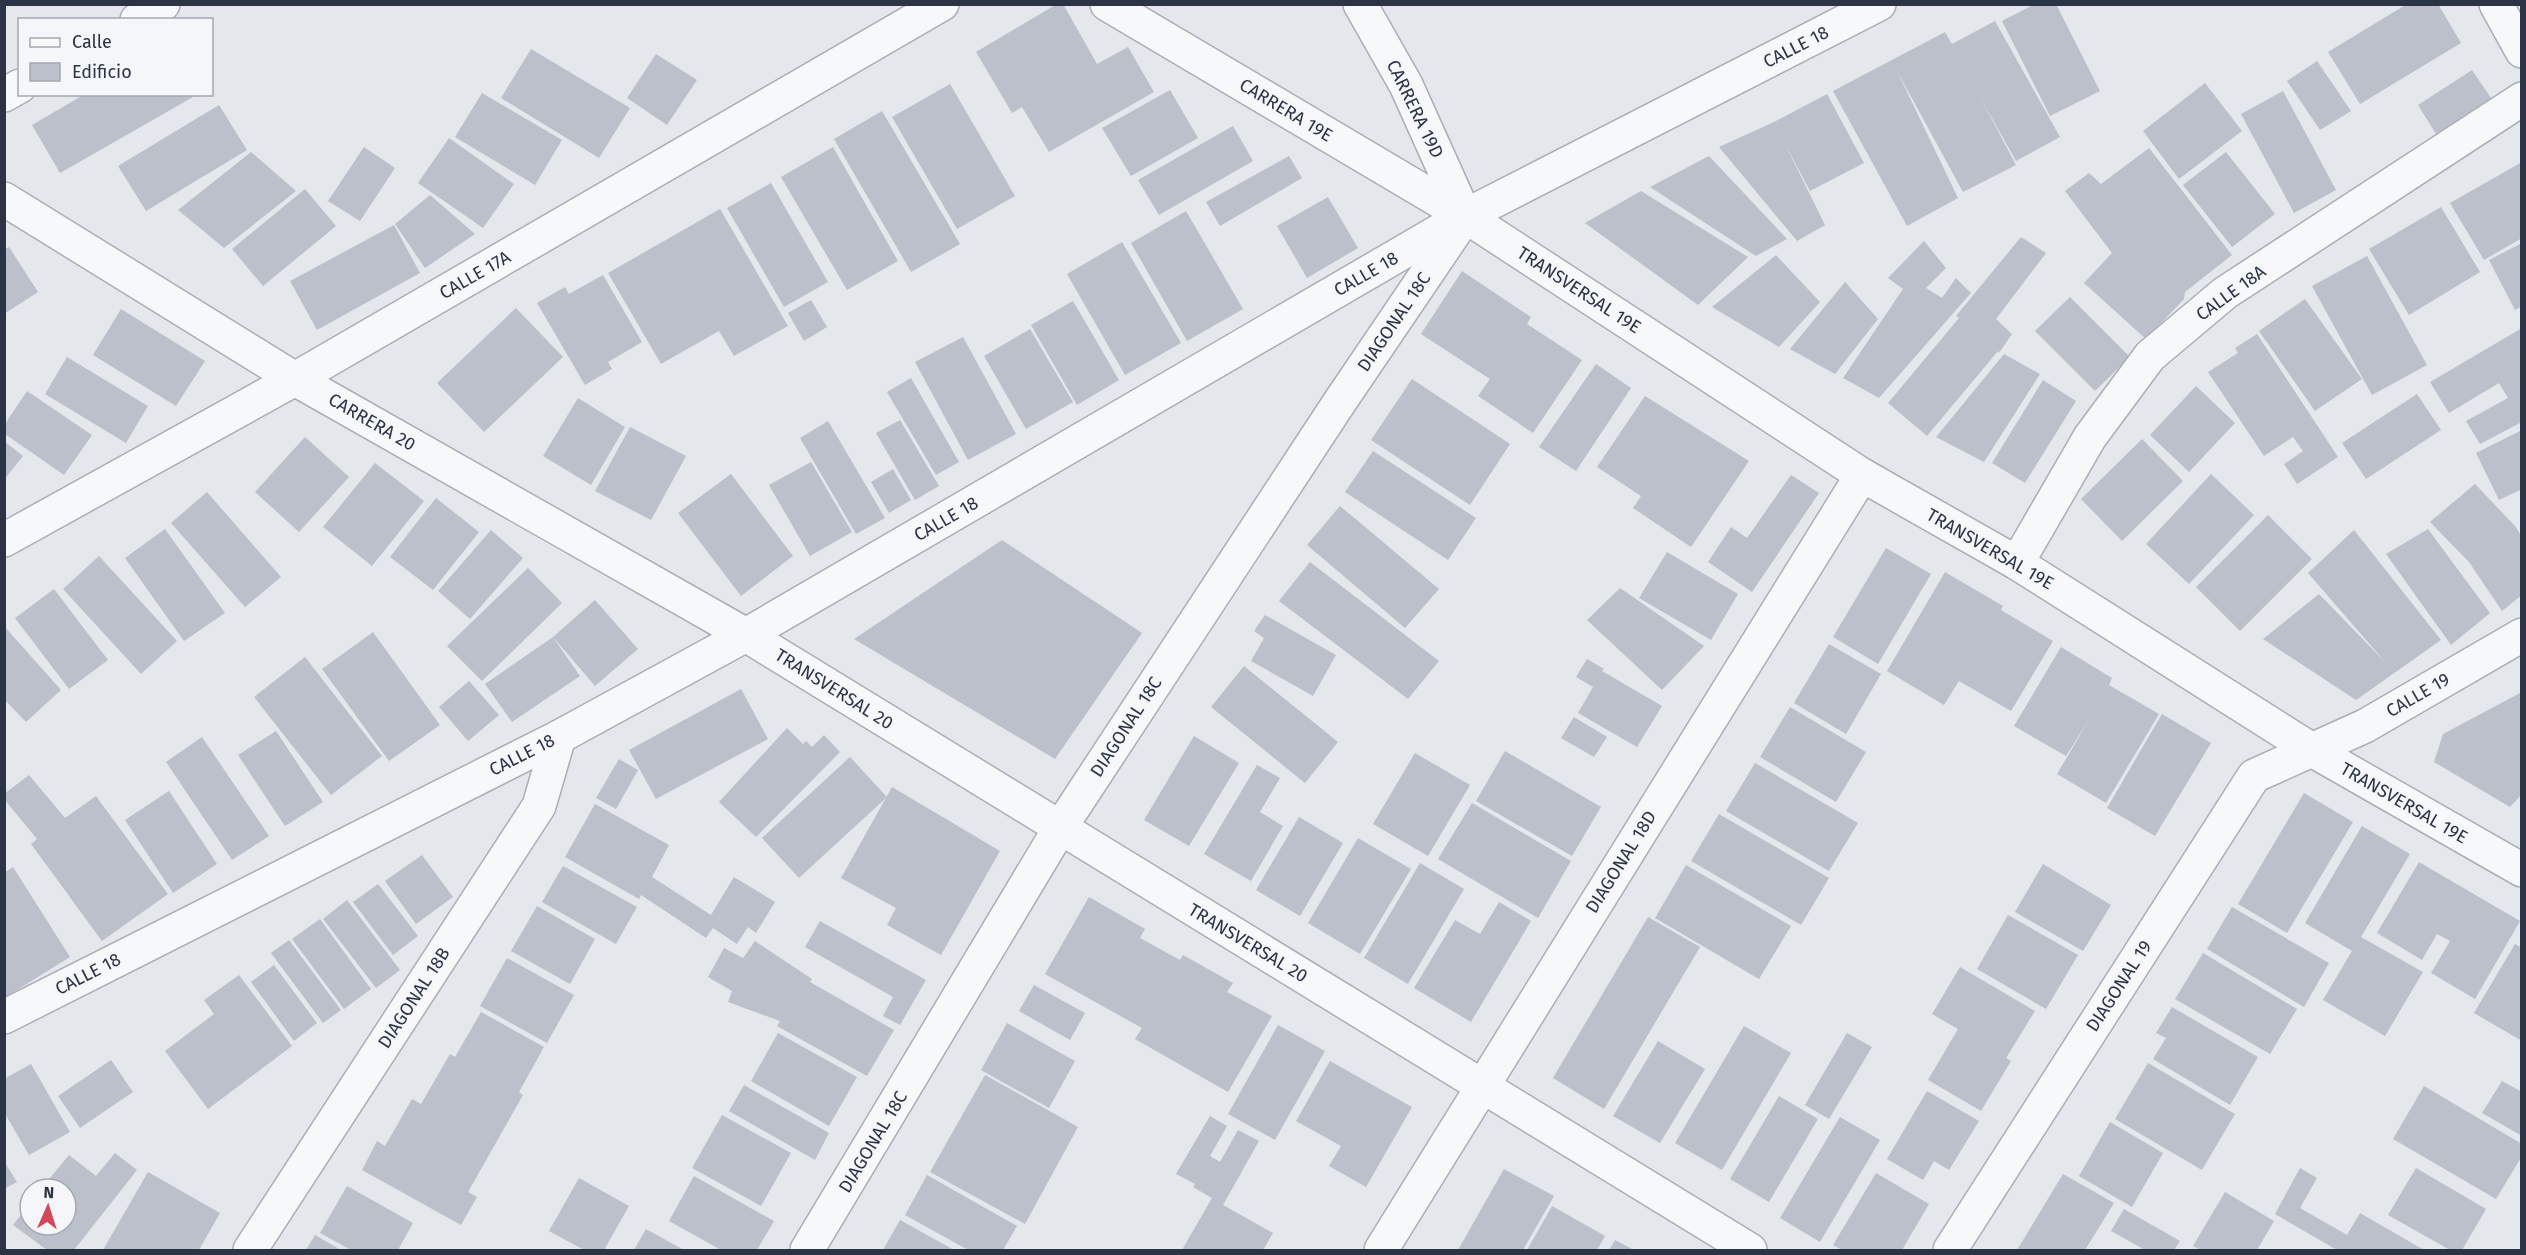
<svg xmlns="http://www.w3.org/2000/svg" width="2526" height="1255" viewBox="0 0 2526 1255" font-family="'Fira Sans',sans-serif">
  <rect width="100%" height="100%" fill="#e4e7ec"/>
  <!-- building -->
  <g fill="#bbc0ca">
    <path d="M1057 4H1063L1097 64 1128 47 1154 92 1049 152 1022 107 1012 113 976 52Z"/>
    <path d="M2035 4H2056L2100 91 2050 116 2002 21Z"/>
    <path d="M2407 4H2438L2461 43 2360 104 2328 52Z"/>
    <path d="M1995 21 2060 137 2016 161 1980 97 2016 165 1963 192 1897 71 1958 198 1907 226 1833 91 1945 32 1952 44Z"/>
    <path d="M531 49 630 108 599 158 501 98Z"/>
    <path d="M656 54 697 80 667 125 627 98Z"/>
    <path d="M2317 61 2351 111 2320 130 2287 81Z"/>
    <path d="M2472 70 2491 98 2436 134 2418 105Z"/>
    <path d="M2205 83 2242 131 2179 179 2143 131Z"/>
    <path d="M950 84 1015 196 957 229 892 117Z"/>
    <path d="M1170 90 1198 138 1131 176 1102 128Z"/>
    <path d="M2283 91 2336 190 2294 213 2241 114Z"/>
    <path d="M482 93 562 140 535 185 455 137Z"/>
    <path d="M85 94H191L193 97 60 173 32 125Z"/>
    <path d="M1827 94 1864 163 1810 191 1784 142 1825 225 1797 241 1719 147 1774 122Z"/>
    <path d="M219 105 247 150 146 211 118 166Z"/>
    <path d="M882 111 960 244 911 272 834 139Z"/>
    <path d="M1233 126 1253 161 1159 215 1138 180Z"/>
    <path d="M449 138 514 184 483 228 418 183Z"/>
    <path d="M364 147 395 168 360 221 328 201Z"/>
    <path d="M833 147 898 261 847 290 781 177Z"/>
    <path d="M2149 148 2232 255 2185 292 2184 299 2146 339 2084 283 2112 253 2065 191 2089 173 2101 184Z"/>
    <path d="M251 152 296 191 224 248 178 210Z"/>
    <path d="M2226 152 2275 214 2232 247 2183 185Z"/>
    <path d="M1289 156 1302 178 1220 226 1206 202Z"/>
    <path d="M1709 156 1787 239 1756 256 1650 187Z"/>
    <path d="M2522 162V238L2484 260 2450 203Z"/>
    <path d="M771 183 828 282 784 307 727 208Z"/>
    <path d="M305 189 336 226 263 286 232 249Z"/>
    <path d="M1641 191 1748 257 1698 305 1585 223Z"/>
    <path d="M430 195 475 234 425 268 395 224Z"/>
    <path d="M1328 197 1358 248 1307 278 1277 226Z"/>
    <path d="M2441 207 2480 272 2409 315 2369 249Z"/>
    <path d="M720 209 788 326 734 356 719 331 661 364 608 273Z"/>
    <path d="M1186 211 1243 309 1187 341 1131 243Z"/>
    <path d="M394 225 420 273 317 330 290 281Z"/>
    <path d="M2021 237 2046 253 1996 319 2012 334 1999 353 1998 351 1927 436 1888 403 1959 318 1956 316Z"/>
    <path d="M1924 241 1946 268 1926 288 1942 298 1956 278 1971 293 1879 398 1843 378 1903 289 1888 278Z"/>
    <path d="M1122 242 1181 343 1125 375 1067 274Z"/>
    <path d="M2522 243V306L2515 310 2489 260Z"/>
    <path d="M9 247 38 292 4 314V250Z"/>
    <path d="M1776 255 1820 302 1779 347 1712 307Z"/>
    <path d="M2367 256 2427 365 2372 395 2312 286Z"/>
    <path d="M1462 271 1531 317 1527 324 1582 360 1533 433 1478 396 1490 379 1421 334Z"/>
    <path d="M603 275 642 342 608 362 612 369 585 385 537 303 565 287 569 294Z"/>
    <path d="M1845 282 1878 319 1835 374 1790 349Z"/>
    <path d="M2070 297 2130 357 2095 391 2035 331Z"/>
    <path d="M2305 299 2362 379 2315 411 2259 331Z"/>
    <path d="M811 300 827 327 804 341 788 313Z"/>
    <path d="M1073 301 1119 380 1077 405 1031 325Z"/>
    <path d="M516 308 563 357 484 432 437 383Z"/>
    <path d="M121 309 205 361 176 406 93 355Z"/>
    <path d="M2522 328V422L2480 444 2466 421 2508 398 2499 383 2449 413 2430 382Z"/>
    <path d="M1030 329 1073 402 1026 429 984 356Z"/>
    <path d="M2257 334 2338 457 2297 484 2284 464 2303 451 2293 437 2264 456 2208 372 2238 353 2235 348Z"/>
    <path d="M963 337 1016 434 968 460 915 362Z"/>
    <path d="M2004 354 2040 374 1984 462 1936 437Z"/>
    <path d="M67 357 148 406 126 443 45 394Z"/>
    <path d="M1596 364 1631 388 1576 471 1539 447Z"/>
    <path d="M911 378 959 462 936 475 887 392Z"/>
    <path d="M1412 379 1510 444 1470 505 1371 440Z"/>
    <path d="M2043 380 2076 401 2025 483 1992 463Z"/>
    <path d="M2196 386 2235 423 2189 472 2150 435Z"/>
    <path d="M27 391 92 435 64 475 5 434V424Z"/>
    <path d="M2417 394 2441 430 2366 479 2342 443Z"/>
    <path d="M1645 396 1749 461 1691 547 1633 508 1641 496 1597 467Z"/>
    <path d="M578 398 625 427 591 485 543 456Z"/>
    <path d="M900 420 939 486 915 500 876 433Z"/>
    <path d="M828 421 885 518 856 534 800 438Z"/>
    <path d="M630 427 686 456 651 520 595 491Z"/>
    <path d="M2522 430V489L2499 500 2476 453Z"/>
    <path d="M305 437 349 477 299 532 255 492Z"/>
    <path d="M2142 439 2183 481 2122 541 2081 499Z"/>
    <path d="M4 441 23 456 4 480Z"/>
    <path d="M1373 451 1476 518 1448 560 1345 492Z"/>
    <path d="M811 462 852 532 810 556 769 485Z"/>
    <path d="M375 463 424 501 372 566 323 527Z"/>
    <path d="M893 469 911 500 889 513 871 482Z"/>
    <path d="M731 474 793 556 741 596 678 513Z"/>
    <path d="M2211 474 2254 515 2189 584 2146 544Z"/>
    <path d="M1791 475 1819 493 1752 592 1708 562 1731 527 1747 538Z"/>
    <path d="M2475 484 2515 526 2522 537V595L2502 611 2469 562 2430 522Z"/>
    <path d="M207 492 281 577 245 607 171 523Z"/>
    <path d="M436 498 479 532 433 590 390 557Z"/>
    <path d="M1340 506 1439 589 1405 628 1307 545Z"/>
    <path d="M2268 515 2312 559 2240 631 2196 587Z"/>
    <path d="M165 529 225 613 184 641 125 558Z"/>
    <path d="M2428 529 2490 613 2451 645 2386 554Z"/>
    <path d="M491 530 523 558 470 619 438 591Z"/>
    <path d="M2354 530 2441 640 2356 700 2263 639 2319 594 2386 663 2308 573Z"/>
    <path d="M1002 540 1142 633 1055 759 854 639Z"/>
    <path d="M1886 548 1931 574 1878 664 1833 637Z"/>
    <path d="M1667 552 1738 594 1711 640 1639 598Z"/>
    <path d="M99 556 177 641 141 674 63 589Z"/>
    <path d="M1310 562 1439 661 1408 699 1279 601Z"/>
    <path d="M528 568 562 603 482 681 447 646Z"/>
    <path d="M1945 572 2003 606 2001 610 2053 641 2011 711 1959 681 1944 705 1887 671Z"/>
    <path d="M1620 588 1704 646 1662 690 1587 620Z"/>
    <path d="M54 589 108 660 69 689 15 618Z"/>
    <path d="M595 600 638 649 595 686 553 637 580 676 512 722 485 684 553 637Z"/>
    <path d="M1265 615 1336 655 1313 696 1251 661 1264 638 1254 631Z"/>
    <path d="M4 626 61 690 26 722 4 699Z"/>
    <path d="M373 632 440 725 389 761 322 669Z"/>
    <path d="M1829 644 1881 674 1846 734 1794 703Z"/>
    <path d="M2061 647 2112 678 2109 685 2159 714 2106 803 2057 774 2089 720 2066 756 2014 726Z"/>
    <path d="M305 657 382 756 331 795 254 697Z"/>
    <path d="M1587 659 1604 669 1602 671 1662 706 1637 747 1578 713 1593 687 1576 677Z"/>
    <path d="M1244 666 1338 742 1305 783 1211 707Z"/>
    <path d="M469 681 499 715 468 741 439 707Z"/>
    <path d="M741 689 768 739 656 799 629 750Z"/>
    <path d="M2522 692V794L2510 807 2434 762 2443 734Z"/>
    <path d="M1790 707 1866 752 1836 802 1760 757Z"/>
    <path d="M2162 714 2211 743 2155 836 2107 808Z"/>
    <path d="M1574 717 1607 737 1594 757 1561 738Z"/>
    <path d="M787 728 803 744 806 741 812 747 824 735 840 752 756 837 719 802Z"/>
    <path d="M276 731 323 802 285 826 238 755Z"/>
    <path d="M1194 736 1239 763 1189 846 1144 820Z"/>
    <path d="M202 737 269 836 232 860 166 762Z"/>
    <path d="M1505 751 1601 807 1572 856 1476 801Z"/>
    <path d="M1415 753 1470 785 1428 856 1373 824Z"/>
    <path d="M850 757 887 797 799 878 762 838Z"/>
    <path d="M619 759 638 770 616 809 596 798Z"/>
    <path d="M1755 763 1858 823 1829 871 1726 811Z"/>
    <path d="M1257 765 1280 778 1260 812 1283 826 1251 881 1204 854Z"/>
    <path d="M29 775 65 818 96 796 168 894 102 941 31 844 37 839 4 799V794Z"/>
    <path d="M892 787 1000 851 941 955 887 925 896 908 841 878Z"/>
    <path d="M169 791 217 864 173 893 125 820Z"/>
    <path d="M2304 793 2353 822 2287 933 2238 904Z"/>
    <path d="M1472 803 1571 861 1538 918 1438 859Z"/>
    <path d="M595 804 669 845 652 877 711 915 734 877 775 902 756 933 748 927 737 944 713 928 706 938 641 895 639 899 565 857Z"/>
    <path d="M1719 814 1829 878 1801 925 1691 861Z"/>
    <path d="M1299 817 1343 843 1300 916 1256 890Z"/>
    <path d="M2362 826 2410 854 2361 937 2423 972 2385 1036 2323 1000 2352 951 2305 923Z"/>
    <path d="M1358 838 1411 869 1360 954 1308 923Z"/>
    <path d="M422 855 453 897 416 924 385 881Z"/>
    <path d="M2419 862 2520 921 2475 999 2431 973 2450 941 2437 934 2422 960 2377 933Z"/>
    <path d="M1420 863 1464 889 1408 984 1364 958Z"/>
    <path d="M2043 864 2111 905 2083 951 2015 912Z"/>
    <path d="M1686 865 1791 926 1759 979 1655 918Z"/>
    <path d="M563 866 637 907 616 944 542 902Z"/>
    <path d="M13 867 70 957 4 998V873Z"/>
    <path d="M378 884 418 936 393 955 353 902Z"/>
    <path d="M1089 897 1145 929 1140 938 1180 960 1183 955 1233 983 1227 992 1272 1016 1228 1092 1135 1039 1142 1028 1045 974Z"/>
    <path d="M347 900 400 970 376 988 323 919Z"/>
    <path d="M1499 902 1531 921 1471 1022 1414 988 1455 920 1480 934Z"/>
    <path d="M537 906 595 939 570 984 511 951Z"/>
    <path d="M2232 907 2329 963 2304 1007 2207 949Z"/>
    <path d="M2008 915 2078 955 2046 1009 1977 969Z"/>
    <path d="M1648 917 1700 947 1604 1109 1553 1078Z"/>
    <path d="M320 919 371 989 344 1009 292 939Z"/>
    <path d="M820 921 926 980 900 1025 883 1016 893 997 805 947Z"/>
    <path d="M289 940 341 1010 323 1023 271 953Z"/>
    <path d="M755 941 812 979 810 982 894 1030 867 1076 777 1026 780 1021 728 1002 732 991 708 977 724 948 743 958Z"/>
    <path d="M2515 944 2522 948V1041L2474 1013Z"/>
    <path d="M2203 953 2297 1009 2270 1054 2175 999Z"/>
    <path d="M507 958 574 995 547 1043 480 1006Z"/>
    <path d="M274 965 317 1023 294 1041 251 982Z"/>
    <path d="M1960 967 2035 1011 2006 1058 2011 1061 1981 1111 1928 1080 1958 1029 1932 1014Z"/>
    <path d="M239 975 292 1046 208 1109 165 1051 214 1014 204 1000Z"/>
    <path d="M1034 985 1085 1013 1070 1040 1019 1011Z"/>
    <path d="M2172 1007 2258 1057 2230 1105 2153 1059 2166 1038 2156 1033Z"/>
    <path d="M481 1012 544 1047 519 1092 523 1095 468 1192 477 1197 461 1225 362 1170 377 1141 385 1146 412 1099 421 1104 450 1054 455 1057Z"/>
    <path d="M1007 1023 1075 1061 1049 1108 981 1070Z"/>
    <path d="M1278 1025 1325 1051 1275 1140 1228 1114Z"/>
    <path d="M1744 1026 1791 1053 1722 1170 1675 1143Z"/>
    <path d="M778 1033 857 1077 829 1126 751 1081Z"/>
    <path d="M1847 1033 1872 1047 1829 1119 1805 1105Z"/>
    <path d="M1658 1041 1705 1069 1660 1143 1613 1116Z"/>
    <path d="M111 1060 133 1092 80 1128 58 1096Z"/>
    <path d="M1330 1061 1412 1107 1366 1187 1329 1166 1341 1146 1296 1121Z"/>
    <path d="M2148 1063 2235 1114 2202 1170 2115 1119Z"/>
    <path d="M31 1064 70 1132 29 1155 4 1112V1079Z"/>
    <path d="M985 1075 1078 1127 1025 1224 930 1172Z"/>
    <path d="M2502 1081 2522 1092V1136L2482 1113Z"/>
    <path d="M744 1085 829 1133 815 1160 729 1111Z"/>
    <path d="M2424 1086 2522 1144V1156L2496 1199 2393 1139Z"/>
    <path d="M1927 1091 1979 1121 1949 1170 1934 1161 1923 1180 1887 1159Z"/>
    <path d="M1779 1096 1818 1119 1769 1202 1730 1179Z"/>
    <path d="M722 1115 791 1153 761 1206 692 1168Z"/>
    <path d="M1210 1116 1227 1126 1210 1156 1220 1162 1238 1130 1259 1141 1223 1205 1273 1233 1263 1250H1182L1212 1198 1193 1187 1195 1184 1176 1174Z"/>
    <path d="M1840 1117 1880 1140 1820 1242 1780 1218Z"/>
    <path d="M2110 1122 2163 1153 2132 1207 2079 1176Z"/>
    <path d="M115 1153 137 1170 74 1250H47L13 1225 30 1203V1225H66V1189H41L69 1155 96 1176Z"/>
    <path d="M4 1161 17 1182 4 1189Z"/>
    <path d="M2300 1168 2317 1178 2300 1208 2347 1235 2360 1213 2424 1250H2337L2275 1214Z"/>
    <path d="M2416 1168 2486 1209 2462 1250H2450L2388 1215Z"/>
    <path d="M1504 1169 1554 1196 1523 1250H1458Z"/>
    <path d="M148 1172 220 1213 199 1250H103Z"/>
    <path d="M1876 1173 1929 1204 1902 1250H1842L1833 1245Z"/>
    <path d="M2063 1174 2114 1203 2085 1250H2017Z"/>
    <path d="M927 1175 1017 1226 1003 1250H968L905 1215Z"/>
    <path d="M694 1176 774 1221 757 1250H721L669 1221Z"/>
    <path d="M579 1178 629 1206 604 1250H584L549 1231Z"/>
    <path d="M347 1186 413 1223 398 1250H351L320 1233Z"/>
    <path d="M2225 1192 2274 1221 2257 1250H2200L2193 1246Z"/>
    <path d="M1552 1206 1605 1236 1597 1250H1527Z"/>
    <path d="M2124 1209 2180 1241 2174 1250H2145L2111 1231Z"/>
    <path d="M900 1220 954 1250H883Z"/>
    <path d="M646 1229 684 1250H634Z"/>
    <path d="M315 1235 341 1250H306Z"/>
    <path d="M1615 1240 1634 1250H1609Z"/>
  </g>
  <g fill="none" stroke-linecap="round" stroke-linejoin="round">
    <!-- street casing -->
    <g stroke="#a9aeb7" stroke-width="36">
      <g id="street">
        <path d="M1107 4 1465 216 1862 475 2017 563 2312 750 2522 870"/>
        <path d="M1360 4 1406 85 1465 216"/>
        <path d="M2496 4 2522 51"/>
        <path d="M137 20 163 4"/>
        <path d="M4 95 20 86"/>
        <path d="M4 199 295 379 746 635 1750 1250"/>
        <path d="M4 540 295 379 942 4"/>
        <path d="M2017 563 2090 437 2150 356 2225 293 2522 99"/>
        <path d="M4 1017 559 737 746 635 1465 216 1879 4"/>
        <path d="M250 1250 539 806 559 737"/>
        <path d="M807 1250 1060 828 1339 403 1461 223"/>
        <path d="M1381 1250 1862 475"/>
        <path d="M1950 1250 2254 776 2365 726 2522 635"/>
      </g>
    </g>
    <!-- street -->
    <use href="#street" stroke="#f7f8fa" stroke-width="33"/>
  </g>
  <g text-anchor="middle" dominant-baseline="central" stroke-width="5" stroke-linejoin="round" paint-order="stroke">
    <!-- street labels -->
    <g font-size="18" fill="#2b3445" stroke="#f4f6f9">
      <text transform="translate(1796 47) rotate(-27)">CALLE 18</text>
      <text transform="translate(1415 109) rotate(64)">CARRERA 19D</text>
      <text transform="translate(1286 110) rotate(31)">CARRERA 19E</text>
      <text transform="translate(1366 274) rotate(-30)">CALLE 18</text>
      <text transform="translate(475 275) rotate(-30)">CALLE 17A</text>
      <text transform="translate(1579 290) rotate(33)">TRANSVERSAL 19E</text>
      <text transform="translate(2231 293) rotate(-36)">CALLE 18A</text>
      <text transform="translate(1394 322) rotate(-56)">DIAGONAL 18C</text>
      <text transform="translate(372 422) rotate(30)">CARRERA 20</text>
      <text transform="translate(946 519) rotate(-30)">CALLE 18</text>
      <text transform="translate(1990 549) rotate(30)">TRANSVERSAL 19E</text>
      <text transform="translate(834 689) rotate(32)">TRANSVERSAL 20</text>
      <text transform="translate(2418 695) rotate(-30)">CALLE 19</text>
      <text transform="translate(1126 727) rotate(-57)">DIAGONAL 18C</text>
      <text transform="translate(522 755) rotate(-27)">CALLE 18</text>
      <text transform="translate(2404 803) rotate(30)">TRANSVERSAL 19E</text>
      <text transform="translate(1621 862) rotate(-58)">DIAGONAL 18D</text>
      <text transform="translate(1248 943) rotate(31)">TRANSVERSAL 20</text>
      <text transform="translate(88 974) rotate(-27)">CALLE 18</text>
      <text transform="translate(2119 986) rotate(-57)">DIAGONAL 19</text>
      <text transform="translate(414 998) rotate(-57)">DIAGONAL 18B</text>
      <text transform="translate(873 1142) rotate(-59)">DIAGONAL 18C</text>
    </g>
  </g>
  <!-- border -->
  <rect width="2526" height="1255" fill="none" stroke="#2b3445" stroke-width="12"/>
  <!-- legend -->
  <rect x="18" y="18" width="195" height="78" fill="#f4f6f9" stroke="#a4a8b1" stroke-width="1.5"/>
  <rect x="30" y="38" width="30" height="9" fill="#f7f8fa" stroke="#a4a8b1" stroke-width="1.5"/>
  <text x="72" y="48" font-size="18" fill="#2b3445">Calle</text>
  <rect x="30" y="63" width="30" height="18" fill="#bbc0ca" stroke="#a4a8b1" stroke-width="1.5"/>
  <text x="72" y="78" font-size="18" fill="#2b3445">Edificio</text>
  <!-- north arrow -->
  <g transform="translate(48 1207) rotate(3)"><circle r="28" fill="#f4f6f9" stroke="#a4a8b1" stroke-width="1.5"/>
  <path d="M0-4.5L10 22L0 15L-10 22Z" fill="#d1495b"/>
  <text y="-9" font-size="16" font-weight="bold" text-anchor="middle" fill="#2b3445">N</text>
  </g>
</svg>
